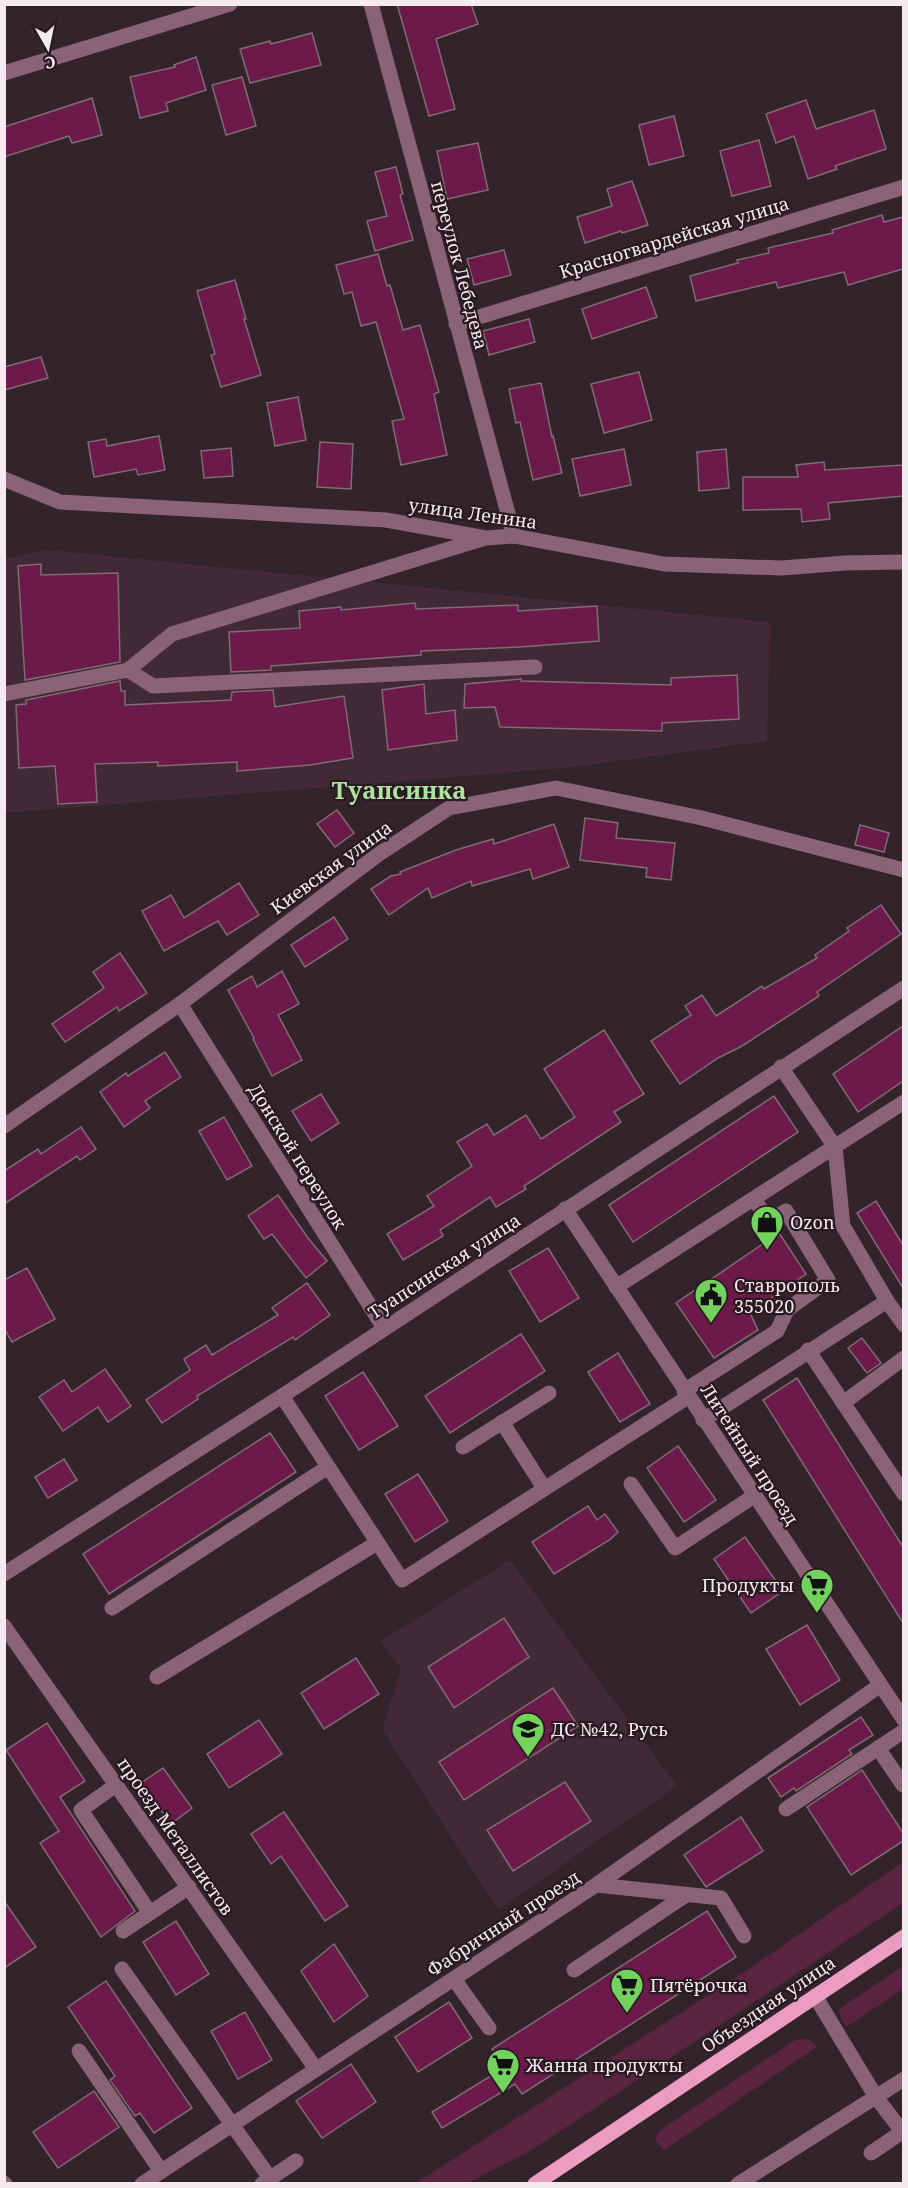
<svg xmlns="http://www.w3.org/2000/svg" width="908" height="2188" viewBox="0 0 908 2188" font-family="'Noto Serif',serif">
  <rect width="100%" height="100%" fill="#33232a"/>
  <!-- built -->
  <g fill="#412a35">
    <path d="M49 550 770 622 767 741 565 768 5 813V558Z"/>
    <path d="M510 1560 677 1786 498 1910 382 1729 401 1669 381 1641Z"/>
  </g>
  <!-- green -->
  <g fill="#5a2441">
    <path d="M903 1862V1903L532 2150 468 2183H416L752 1967Z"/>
    <path d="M903 1966V1989L846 2027 841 2019 839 2009Z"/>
    <path d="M809 2039 817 2047 664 2150 655 2140 659 2131 795 2040Z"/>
  </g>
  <!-- building -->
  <g fill="#6c1a49" stroke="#7f6c74" stroke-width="1.5">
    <path d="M397 4H471L478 24 436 39 455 109 429 116Z"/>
    <path d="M312 33 321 65 250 83 240 49 270 41 271 44Z"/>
    <path d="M196 57 206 90 166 103 168 111 140 118 130 77 175 67 174 65Z"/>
    <path d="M242 77 256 126 226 135 212 85Z"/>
    <path d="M92 98 102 135 72 143 69 136 4 157V127Z"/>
    <path d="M806 100 816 129 874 110 886 149 835 166 837 169 808 179 794 136 776 143 766 114Z"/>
    <path d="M674 116 684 156 649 165 639 125Z"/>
    <path d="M759 140 771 186 732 196 720 151Z"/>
    <path d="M478 143 488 190 447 199 437 151Z"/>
    <path d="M396 167 403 194 400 195 413 240 375 251 367 221 387 216 375 172Z"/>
    <path d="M632 181 648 225 622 233 621 231 585 243 577 217 612 206 607 189Z"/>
    <path d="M882 215 884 222 903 217V269L848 285 844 272 778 288 776 282 696 301 690 276 738 263 737 260 769 253 768 248 833 233 832 230Z"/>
    <path d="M504 250 511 275 474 285 467 259Z"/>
    <path d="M378 254 387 286 390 285 403 330 420 325 439 392 434 394 447 455 401 465 392 421 404 419 376 322 361 326 352 292 344 294 336 265Z"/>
    <path d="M235 280 246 319H244L261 375 221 387 211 355 215 354 197 291Z"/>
    <path d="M646 287 657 317 592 339 582 309Z"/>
    <path d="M529 319 535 342 489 355 483 331Z"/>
    <path d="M41 357 48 378 4 390V367Z"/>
    <path d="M639 372 652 420 604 433 591 384Z"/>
    <path d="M541 383 552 437 553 436 562 473 533 480 520 422 516 423 509 389Z"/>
    <path d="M298 397 306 440 275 446 267 403Z"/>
    <path d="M159 436 165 470 138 475 136 469 94 477 88 442 106 439 107 446Z"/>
    <path d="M320 442 353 444 351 489 317 487Z"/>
    <path d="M231 448 233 476 204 478 201 451Z"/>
    <path d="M624 449 631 485 580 496 572 459Z"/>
    <path d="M726 449 729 488 699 491 697 452Z"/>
    <path d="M824 462 825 470 903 465V496L828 503 830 519 802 522 801 509 743 510V477H798L796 465Z"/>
    <path d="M41 564V575L118 573 120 662 25 680 18 566Z"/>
    <path d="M415 603 416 609 518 605V611L597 606 599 641 520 647 421 651V655L271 666V670L231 672 229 632 300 628 299 611 341 607V610Z"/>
    <path d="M737 675 739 719 662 723V731L500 727 495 707 464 708 465 684 521 679V681L671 685V678Z"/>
    <path d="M120 681 121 691H125V705L231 700 232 692 273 690 275 707 344 696 353 758 310 765 237 771V762L158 766V762L95 764 97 802 58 804 55 766 19 768 16 705 26 704V700Z"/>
    <path d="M424 684 426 714 455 710 457 740 388 750 382 690Z"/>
    <path d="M337 810 354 833 335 847 317 824Z"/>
    <path d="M585 818 618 823 616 838 675 843 671 880 646 877 647 868 580 860Z"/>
    <path d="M554 824 569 867 533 879 530 869 472 886 471 881 432 898 428 888 389 915 371 889 391 876 401 874 400 872 456 850 493 839 494 844Z"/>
    <path d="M860 825 889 833 884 852 855 845Z"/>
    <path d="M239 883 259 915 227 935 218 921 164 951 142 911 171 895 184 918Z"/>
    <path d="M881 905 901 934 817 992 819 996 742 1046 718 1058 680 1084 651 1041 691 1015 685 1006 702 995 716 1016 762 986 764 989 817 958 815 955 849 931 847 928Z"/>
    <path d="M334 917 348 939 305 967 291 945Z"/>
    <path d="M120 953 147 993 119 1011 117 1007 65 1042 52 1024 104 988 93 972Z"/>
    <path d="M282 971 299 1004 278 1015 302 1060 272 1076 253 1039 254 1038 228 990 252 976 257 987Z"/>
    <path d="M903 1026V1081L858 1112 833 1074Z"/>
    <path d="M604 1030 644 1094 614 1112 621 1122 524 1186 526 1189 496 1207 490 1197 440 1230 443 1236 403 1260 387 1234 434 1206 427 1196 472 1166 457 1142 487 1124 494 1135 526 1115 541 1139 575 1117 544 1069Z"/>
    <path d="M165 1052 181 1077 145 1101 150 1108 124 1127 100 1092 126 1073 128 1076Z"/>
    <path d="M321 1094 339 1123 311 1141 292 1111Z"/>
    <path d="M774 1096 798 1132 633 1242 609 1205Z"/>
    <path d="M224 1117 252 1166 227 1180 199 1131Z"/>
    <path d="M81 1127 96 1149 80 1160 77 1156 4 1204V1171L38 1149 41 1154Z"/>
    <path d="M278 1195 308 1238 327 1261 306 1278 272 1234 264 1239 248 1216Z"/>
    <path d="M876 1201 903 1245V1288L857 1213Z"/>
    <path d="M779 1233 806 1274 750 1313 758 1330 714 1358 676 1303Z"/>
    <path d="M548 1248 579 1298 540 1322 509 1271Z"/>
    <path d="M27 1268 55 1319 12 1342 4 1328V1280Z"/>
    <path d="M307 1283 330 1315 295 1340 293 1337 197 1396 198 1399 162 1423 146 1400 190 1370 184 1359 206 1345 212 1355 278 1315 272 1308Z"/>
    <path d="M521 1334 545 1371 450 1433 425 1396Z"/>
    <path d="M862 1338 881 1363 867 1373 848 1348Z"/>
    <path d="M618 1353 650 1404 620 1422 588 1372Z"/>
    <path d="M105 1369 131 1406 108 1422 98 1407 63 1431 39 1397 64 1380 72 1392Z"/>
    <path d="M363 1372 398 1426 359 1450 325 1396Z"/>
    <path d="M797 1378 903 1547V1623L763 1400Z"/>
    <path d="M270 1433 296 1472 109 1594 83 1554Z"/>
    <path d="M678 1446 716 1500 684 1522 647 1468Z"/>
    <path d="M64 1459 77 1480 48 1498 35 1477Z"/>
    <path d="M418 1474 448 1521 415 1542 385 1494Z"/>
    <path d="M588 1506 597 1520 605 1514 618 1532 611 1539 554 1574 532 1542Z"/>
    <path d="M745 1537 783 1591 751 1613 714 1559Z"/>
    <path d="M504 1618 529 1657 454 1708 428 1667Z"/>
    <path d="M807 1625 840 1680 800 1705 766 1649Z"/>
    <path d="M356 1658 379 1694 324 1729 301 1693Z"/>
    <path d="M553 1688 578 1726 464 1800 439 1762Z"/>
    <path d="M861 1717 873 1735 849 1750 852 1754 796 1791 794 1788 781 1797 768 1778Z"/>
    <path d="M259 1720 282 1754 229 1788 207 1754Z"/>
    <path d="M47 1723 85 1781 60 1797 135 1911 101 1937 40 1843 59 1831 6 1750Z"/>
    <path d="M163 1768 192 1808 171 1824 141 1783Z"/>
    <path d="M862 1770 903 1833V1841L851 1875 807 1807Z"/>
    <path d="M565 1782 591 1821 513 1871 487 1830Z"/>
    <path d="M284 1812 348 1906 325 1921 281 1856 271 1864 251 1834Z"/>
    <path d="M741 1817 763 1851 706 1887 684 1855Z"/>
    <path d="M4 1901 36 1947 4 1968Z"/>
    <path d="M707 1911 736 1957 522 2094 515 2084 442 2128 432 2112 504 2068 492 2049Z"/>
    <path d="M176 1921 209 1974 176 1995 143 1942Z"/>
    <path d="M334 1944 368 1996 334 2022 301 1971Z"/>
    <path d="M106 1981 192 2108 154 2133 140 2113 135 2116 110 2080 115 2076 68 2007Z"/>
    <path d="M449 2002 472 2038 418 2072 395 2037Z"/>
    <path d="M245 2012 272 2060 238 2079 211 2031Z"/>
    <path d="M351 2064 376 2102 322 2138 296 2101Z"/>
    <path d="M94 2091 119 2127 58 2168 33 2132Z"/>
  </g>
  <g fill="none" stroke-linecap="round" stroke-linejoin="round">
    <!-- minor -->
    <g stroke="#8a6375" stroke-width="15">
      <path d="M371 4 514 536"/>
      <path d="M4 73 230 4"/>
      <path d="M456 324 904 187"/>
      <path d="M4 479 60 502 386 520 486 538 514 536 664 564 782 568 845 563 904 562"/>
      <path d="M128 670 172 634 482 539"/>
      <path d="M4 694 128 670 153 686 535 667"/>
      <path d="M180 1004 384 1328"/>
      <path d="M781 1067 835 1147 843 1226 887 1301"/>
      <path d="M4 1126 180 1004 379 854 449 808 556 788 702 818 904 870"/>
      <path d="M565 1209 904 1720"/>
      <path d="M616 1287 904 1102"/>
      <path d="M808 1350 904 1494"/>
      <path d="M684 1391 777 1331 787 1310 828 1280 786 1211 769 1221 754 1199"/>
      <path d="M282 1396 402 1580 688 1397"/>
      <path d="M843 1403 904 1358"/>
      <path d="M703 1420 887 1301 904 1325"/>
      <path d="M502 1422 544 1488"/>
      <path d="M463 1447 549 1393"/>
      <path d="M631 1484 675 1548 754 1496"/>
      <path d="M4 1574 282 1396 904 988"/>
      <path d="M112 1608 328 1467"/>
      <path d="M4 1626 316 2069"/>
      <path d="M157 1677 377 1543"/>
      <path d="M878 1748 903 1785"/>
      <path d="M116 1785 81 1810 150 1913"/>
      <path d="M786 1809 904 1731"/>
      <path d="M596 1885 721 1898 744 1936"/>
      <path d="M123 1931 189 1887"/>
      <path d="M122 1969 270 2178"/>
      <path d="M574 1970 686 1895"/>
      <path d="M454 1979 489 2028"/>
      <path d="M815 1996 876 2097 904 2134"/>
      <path d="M79 2051 161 2171"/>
      <path d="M871 2153 902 2132"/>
      <path d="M4 2183 5 2184"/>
      <path d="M142 2184 596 1885 879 1686"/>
      <path d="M262 2184 296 2161"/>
      <path d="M738 2184 904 2079"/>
    </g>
    <!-- major -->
    <path stroke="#ec9cc2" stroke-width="15" d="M535 2184 904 1937"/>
  </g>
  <!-- icons -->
  <defs>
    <g id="shop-pin" transform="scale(1.725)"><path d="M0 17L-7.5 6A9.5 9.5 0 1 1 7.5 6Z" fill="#73d25d" stroke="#291921"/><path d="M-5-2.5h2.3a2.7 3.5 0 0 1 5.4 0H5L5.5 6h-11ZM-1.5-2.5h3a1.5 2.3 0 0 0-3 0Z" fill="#111"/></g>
    <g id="civic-pin" transform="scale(1.725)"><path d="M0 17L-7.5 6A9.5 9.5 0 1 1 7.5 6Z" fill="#73d25d" stroke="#291921"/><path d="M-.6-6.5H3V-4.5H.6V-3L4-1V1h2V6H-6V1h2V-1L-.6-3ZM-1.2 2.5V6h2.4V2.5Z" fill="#111"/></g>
    <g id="supermarket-pin" transform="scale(1.725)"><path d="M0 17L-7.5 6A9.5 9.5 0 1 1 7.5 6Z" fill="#73d25d" stroke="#291921"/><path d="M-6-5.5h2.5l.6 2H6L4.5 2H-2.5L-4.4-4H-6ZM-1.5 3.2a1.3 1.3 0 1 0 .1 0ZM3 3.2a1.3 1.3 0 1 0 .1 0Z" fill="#111"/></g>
    <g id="school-pin" transform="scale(1.725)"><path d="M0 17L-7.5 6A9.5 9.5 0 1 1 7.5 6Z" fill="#73d25d" stroke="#291921"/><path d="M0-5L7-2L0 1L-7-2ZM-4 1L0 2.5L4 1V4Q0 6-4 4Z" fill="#111"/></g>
  </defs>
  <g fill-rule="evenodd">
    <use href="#shop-pin" x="767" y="1222"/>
    <use href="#civic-pin" x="711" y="1295"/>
    <use href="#supermarket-pin" x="817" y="1585"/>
    <use href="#school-pin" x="528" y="1729"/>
    <use href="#supermarket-pin" x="627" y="1985"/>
    <use href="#supermarket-pin" x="503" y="2065"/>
  </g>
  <g text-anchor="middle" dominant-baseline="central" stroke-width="4.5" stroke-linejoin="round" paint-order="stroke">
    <!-- street labels -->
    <g font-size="18" fill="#f5eaef" stroke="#291921">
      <text transform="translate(674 237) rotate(-17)">Красногвардейская улица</text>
      <text transform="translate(460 265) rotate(75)">переулок Лебедева</text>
      <text transform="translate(473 513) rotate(8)">улица Ленина</text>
      <text transform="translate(331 867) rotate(-36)">Киевская улица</text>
      <text transform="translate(298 1156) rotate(58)">Донской переулок</text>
      <text transform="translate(444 1266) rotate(-33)">Туапсинская улица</text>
      <text transform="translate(750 1454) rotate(57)">Литейный проезд</text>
      <text transform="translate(176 1836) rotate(55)">проезд Металлистов</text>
      <text transform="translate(503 1923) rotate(-33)">Фабричный проезд</text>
      <text transform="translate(768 2004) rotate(-34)">Объездная улица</text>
    </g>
    <!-- poi labels -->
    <g font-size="18" fill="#f5eaef" stroke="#291921" text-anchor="start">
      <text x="790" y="1222">Ozon</text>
      <text x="734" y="1285">Ставрополь<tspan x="734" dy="21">355020</tspan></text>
      <text x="794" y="1585" text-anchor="end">Продукты</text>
      <text x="551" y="1729">ДС №42, Русь</text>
      <text x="650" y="1985">Пятёрочка</text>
      <text x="526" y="2065">Жанна продукты</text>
    </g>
    <!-- district labels -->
    <g font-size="24" font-weight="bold" fill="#aee2a3" stroke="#291921">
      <text x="399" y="789">Туапсинка</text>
    </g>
  </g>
  <!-- border -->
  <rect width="908" height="2188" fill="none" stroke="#f5eaef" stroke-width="12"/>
  <!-- north arrow -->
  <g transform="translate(48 48) rotate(171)" stroke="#291921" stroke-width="4.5" paint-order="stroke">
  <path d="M0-4.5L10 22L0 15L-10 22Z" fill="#f5eaef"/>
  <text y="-9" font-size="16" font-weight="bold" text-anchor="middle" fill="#f5eaef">С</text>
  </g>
</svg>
